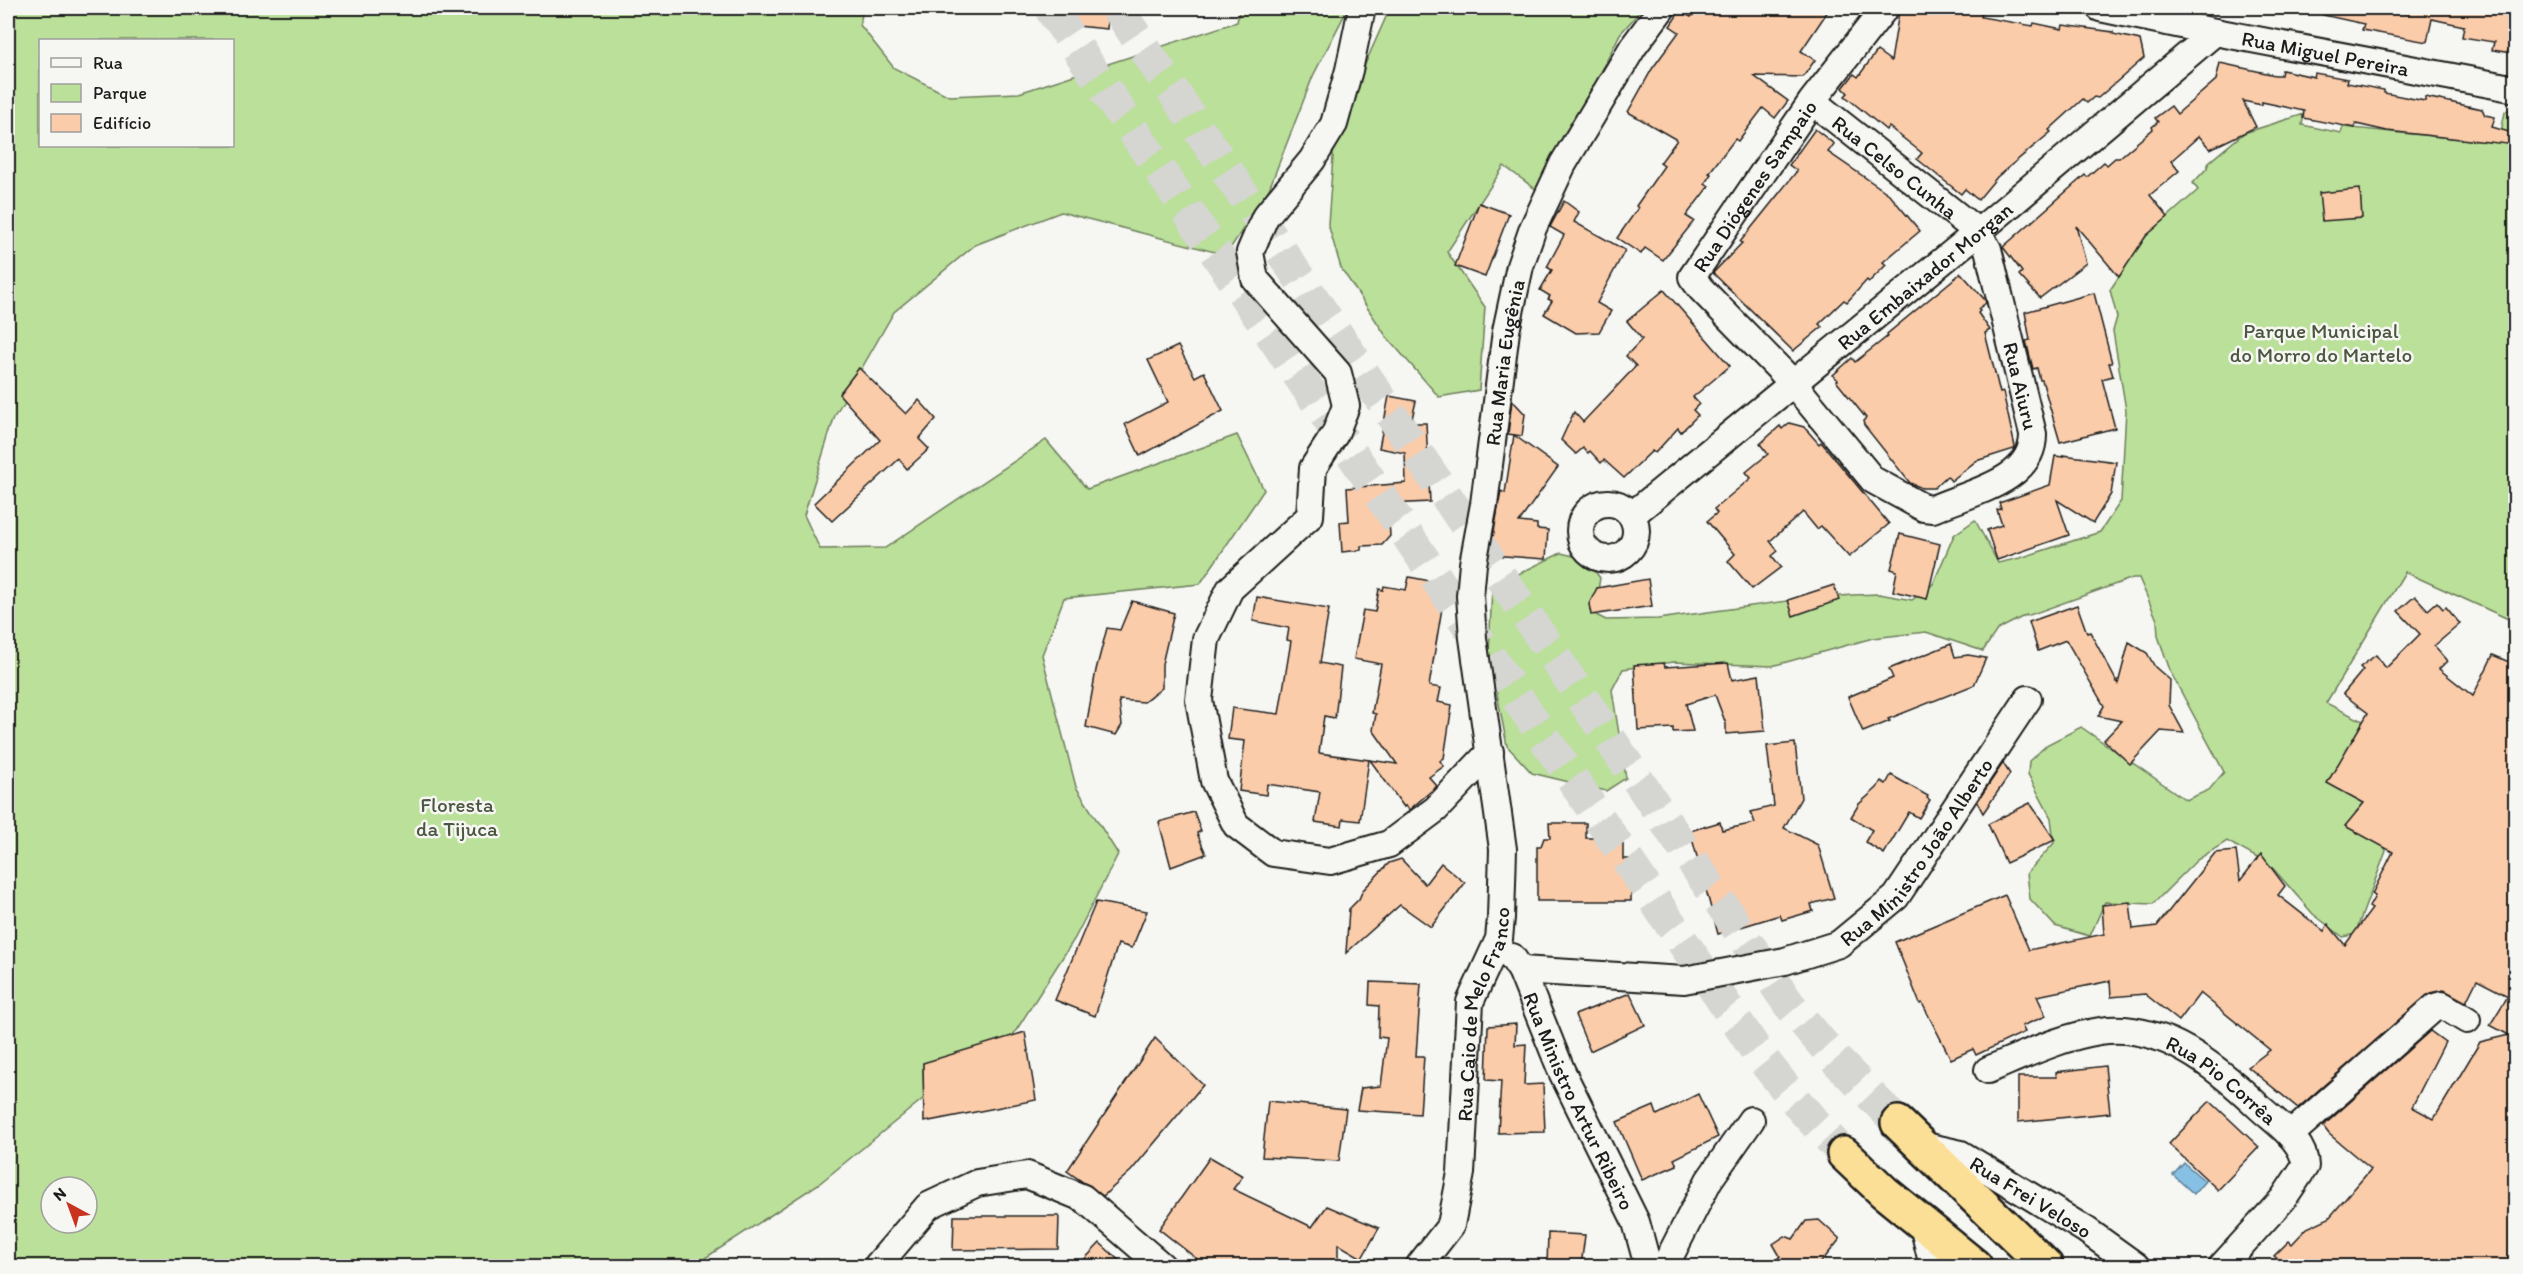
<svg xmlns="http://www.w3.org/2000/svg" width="2523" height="1274" viewBox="0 0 2523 1274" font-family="Itim,sans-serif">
  <rect width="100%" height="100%" fill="#f6f6f2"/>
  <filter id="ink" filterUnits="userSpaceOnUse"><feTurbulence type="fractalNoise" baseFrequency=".0167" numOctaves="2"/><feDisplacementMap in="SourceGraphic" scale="12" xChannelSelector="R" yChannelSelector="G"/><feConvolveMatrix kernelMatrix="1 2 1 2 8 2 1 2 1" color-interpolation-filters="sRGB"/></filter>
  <g filter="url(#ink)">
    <!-- green -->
    <g fill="#bbe09a" stroke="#6c7e5b" stroke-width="1.5" fill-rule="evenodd">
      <path d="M8 8H863L860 25 894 68 949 96 1019 93 1237 22 1240 8H1348L1313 76 1269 189 1226 255 1061 212 975 245 894 312 835 415 804 515 820 549 885 548 1046 440 1087 489 1237 435 1264 490 1200 584 1064 598 1042 655 1076 787 1118 854 1075 938 1010 1040 923 1063 924 1098 820 1183 693 1266H8ZM40 40H232V146H40ZM51 1187H87V1223H51Z"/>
      <path d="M1390 8H1643L1620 34 1541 193 1504 166 1447 252 1485 307 1479 390 1439 397 1386 336 1341 268 1328 224 1334 144 1350 98Z"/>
      <path d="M2515 106V622L2405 572 2326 703 2363 721 2329 784 2364 803 2356 812 2382 839 2386 851 2355 934 2343 937 2313 914 2270 865 2227 841 2197 860 2153 904 2105 902 2090 936 2055 926 2030 899 2027 873 2054 843 2051 818 2028 774 2029 761 2048 744 2081 727 2186 800 2209 790 2224 772 2171 673 2158 636 2157 620 2139 578H2133L2027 616 2026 615 1997 630 1983 651 1926 632 1873 638 1772 666 1674 662 1623 669 1612 690 1626 778 1606 791 1532 773 1507 746 1489 652 1492 587 1561 553 1586 559 1600 578 1594 614 1606 620 1658 619 1802 599 1853 595 1879 594 1912 600 1933 584 1954 535 1975 520 1998 563 2020 558 2100 532 2121 501 2126 410 2113 331 2117 317 2110 290 2146 236 2198 190 2193 183 2207 168 2209 162 2244 133 2304 114 2302 125 2341 133 2343 127 2490 142 2500 137 2505 112Z"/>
    </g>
    <!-- water -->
    <path fill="#86c1e5" stroke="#5c7f95" stroke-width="1.5" d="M2184 1163 2205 1181 2194 1194 2173 1175Z"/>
    <!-- building -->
    <g fill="#fbccaa" stroke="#1c1c1c" stroke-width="1.5">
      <path d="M1059 8H1108L1107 29 1057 24Z"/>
      <path d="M1698 8H1830L1801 51 1815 60 1803 77 1754 76 1788 101 1775 118 1763 108 1738 141 1735 139 1709 173 1711 174 1705 183 1709 186 1686 216 1694 221 1663 260 1645 248 1641 254 1617 238 1638 208 1636 206 1664 166 1660 163 1677 140 1628 112 1652 69 1679 32 1670 26 1680 11 1691 17Z"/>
      <path d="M1902 8H1958L1982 12 1981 17 2033 26 2034 23 2062 29 2063 25 2113 32V34L2140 40 2144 58 2098 98 2094 97 2087 103 2083 99 2049 130 2051 132 1997 177 1978 200 1965 189 1961 194 1917 159 1922 153 1889 127 1886 130 1845 96 1848 93 1843 88 1854 74 1858 77 1877 51 1891 61 1899 12Z"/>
      <path d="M2324 8H2516V47L2513 46 2512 53 2492 50 2494 42 2462 37 2464 26 2432 19 2427 42 2362 30 2364 24 2323 15Z"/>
      <path d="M2220 63 2275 75H2281L2282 70 2314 77 2315 73 2348 79 2347 83 2384 90V93L2425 101V97L2482 109 2485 115 2495 117 2492 127 2516 134V145L2387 131 2356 124 2355 128 2303 118 2304 111 2262 102V105L2243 101 2256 127 2210 149 2199 136 2171 161 2179 171 2150 195 2168 217 2146 236 2119 277 2076 226 2086 263 2040 298 2019 275 2022 272 2003 247 2085 175 2087 177 2104 162 2107 165 2115 158H2119L2153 129 2152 127 2158 122 2155 118 2171 106 2177 114 2216 80Z"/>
      <path d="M1815 129 1834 144 1828 152 1889 194 1920 231 1883 262 1886 265 1869 282 1867 280 1847 302 1844 300 1819 324 1822 327 1793 351 1713 273 1742 243 1740 242 1797 171 1789 165Z"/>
      <path d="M2360 189 2362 218 2322 221 2319 193Z"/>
      <path d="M1564 201 1579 212 1574 222 1625 250 1597 303 1611 311 1599 332 1576 333 1544 314 1552 301 1548 299 1550 296 1540 290 1552 270 1547 267 1564 235 1550 227Z"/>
      <path d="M1479 203 1509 214 1485 277 1455 266Z"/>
      <path d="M1961 273 1985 300 1986 303 1978 309 1980 311 1978 313 1990 330 1985 333 2000 393 2003 392 2015 447 2014 449 1976 461 1951 481 1947 476 1934 488H1922L1910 483 1864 425 1863 421 1866 418 1836 381 1838 380 1833 375 1852 358 1855 362 1888 336 1887 334Z"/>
      <path d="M1664 290 1730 366 1693 397 1699 404 1693 410 1698 415 1681 432 1678 428 1655 453 1652 451 1624 478 1604 460 1601 463 1590 451 1588 453 1583 448 1576 454 1561 440 1574 412 1583 422 1636 366 1626 356 1642 339 1627 321Z"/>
      <path d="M2094 293 2112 363H2109L2113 376 2102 379 2115 428 2060 442 2042 380H2040L2037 368 2033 369 2026 341 2030 340 2025 312Z"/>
      <path d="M1178 346 1195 377 1204 372 1223 411 1140 456 1125 424 1168 402 1148 360Z"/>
      <path d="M859 368 906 414 919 400 936 419 919 439 929 449 907 469 899 459 832 521 814 503 880 440 839 394Z"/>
      <path d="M1389 396 1416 401 1411 423H1426L1430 502 1388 504 1390 536 1382 545 1361 546V550L1342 552 1340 522 1349 521 1347 488 1406 483 1405 453 1379 448Z"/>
      <path d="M1512 400 1525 414 1522 436 1508 434Z"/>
      <path d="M1789 423 1804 427 1819 444 1821 442 1889 524 1849 557 1821 526 1817 529 1803 512 1770 541 1778 551 1772 556 1781 567 1752 589 1728 561 1735 554 1707 521 1717 513 1714 509 1751 478 1746 472 1768 454 1760 444 1780 426 1782 429Z"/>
      <path d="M1514 435 1558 467 1519 522 1537 524V529L1548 530 1546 559 1490 555 1501 491 1505 493Z"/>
      <path d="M2063 455 2116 462 2111 494 2093 523 2057 500 2069 535 1997 560 1987 530 2002 525 1997 510 2001 509 1999 503 2050 485 2055 456 2064 457Z"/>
      <path d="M1900 534 1940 544 1927 599 1893 591 1897 571 1891 569Z"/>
      <path d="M1409 577 1446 584 1429 686 1441 688 1438 702 1452 705 1444 758 1440 761 1444 766 1429 777 1437 786 1409 810 1406 805 1404 807 1370 760 1397 764 1373 730 1376 714 1372 713 1381 664 1354 659 1363 610 1375 612 1379 589 1383 590 1384 586 1406 590Z"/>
      <path d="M1648 579 1652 606 1591 615 1589 604 1597 588Z"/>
      <path d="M1834 585 1839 600 1793 616 1788 600Z"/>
      <path d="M2415 596 2428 610 2437 602 2443 609 2446 607 2460 624 2434 646 2447 661 2439 669 2473 696 2493 655 2516 665V1266H2271L2278 1259 2274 1256 2289 1241 2292 1244 2307 1228 2329 1218 2371 1169 2329 1134 2323 1126 2430 1031 2445 1042 2412 1107 2434 1119 2480 1042 2509 1035 2490 1025 2508 996 2477 980 2466 1002 2444 990 2430 993 2298 1108 2248 1067 2270 1050 2200 993 2179 1021 2145 994 2111 997 2110 981 2037 996 2046 1016 2022 1026 2025 1032 1976 1055 1973 1049 1951 1059 1922 1003 1920 1004 1895 942 2005 895 2029 950 2104 934 2102 905 2130 902 2133 929 2157 926 2215 853 2236 851 2240 881 2261 854 2285 886 2278 895 2324 931 2328 924 2345 945 2372 909 2369 907 2375 896 2372 894 2393 852 2345 826 2364 803 2327 783 2368 713 2343 694 2363 670 2360 667 2376 655 2386 668 2420 634 2398 611Z"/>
      <path d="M1257 597 1329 609 1320 663 1341 667 1335 718 1324 716 1319 753 1369 760 1360 821 1343 819 1342 826 1315 822 1320 792 1267 784 1266 795 1239 791 1245 741 1228 739 1232 708 1279 714 1291 641 1287 640 1289 628 1253 621Z"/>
      <path d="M1132 601 1174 613 1162 664V688L1144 702 1119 700 1122 725 1116 735 1086 727 1096 670 1107 628 1120 630Z"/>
      <path d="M2077 605 2087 633 2090 632 2118 684 2129 642 2147 653 2155 667 2170 680 2169 705 2184 733 2161 731 2130 764 2104 740 2122 721 2098 716 2104 706 2066 640 2038 651 2029 622Z"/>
      <path d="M1951 644 1955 657 1968 655 1986 658 1974 685 1888 719 1890 721 1863 732 1848 697 1893 678 1889 669Z"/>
      <path d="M1664 663 1665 667 1728 663 1732 680 1759 675 1765 731 1726 734V724L1715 695 1686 704 1693 731 1673 732V728L1638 730 1634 665Z"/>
      <path d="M1795 743 1801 798 1784 828 1818 845 1834 898 1811 904 1813 911 1782 920 1780 915 1718 934 1690 831 1720 822 1722 830 1755 823 1751 812 1774 806 1767 746Z"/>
      <path d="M2003 763 2010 774 1983 813 1977 802Z"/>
      <path d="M1891 775 1928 796 1927 798 1930 800 1919 818 1909 812 1884 854 1865 842 1872 830 1851 817 1859 804 1877 788 1881 781 1886 784Z"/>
      <path d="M2030 803 2055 840 2006 863 1988 824Z"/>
      <path d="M1194 812 1201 831 1197 833 1206 854 1171 867 1159 822Z"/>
      <path d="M1549 823H1586V838H1623V859H1631V901H1537V846H1541L1544 838H1550Z"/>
      <path d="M1401 859 1425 884 1441 863 1465 883 1431 927 1400 905 1346 953 1349 909 1359 899 1363 890 1389 863Z"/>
      <path d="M1096 902 1147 911 1132 948 1118 944 1095 1016 1055 1000Z"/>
      <path d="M1370 982 1421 984 1416 1056H1424L1420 1114 1357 1110 1361 1088 1381 1086 1387 1038 1378 1037 1379 1006 1369 1005Z"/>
      <path d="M1630 993 1645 1025 1590 1051 1575 1015Z"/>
      <path d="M1516 1024 1515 1045 1526 1044 1524 1085 1543 1084 1545 1132 1498 1133 1501 1081 1486 1080 1488 1026Z"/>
      <path d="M1025 1032 1036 1100 924 1122 923 1063Z"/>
      <path d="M1155 1038 1203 1085 1131 1171 1103 1196 1067 1171Z"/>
      <path d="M2105 1066 2110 1113 2018 1122V1077H2057L2056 1072Z"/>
      <path d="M1698 1094 1718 1137 1674 1159 1677 1165 1642 1180 1617 1122 1654 1106 1657 1115Z"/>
      <path d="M1268 1101 1346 1109 1339 1161 1262 1157Z"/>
      <path d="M2210 1101 2259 1147 2218 1190 2169 1144Z"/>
      <path d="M1210 1157 1243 1176 1233 1189 1312 1227 1327 1206 1379 1228 1362 1258 1338 1244V1266H1206L1159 1229Z"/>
      <path d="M954 1216H1059L1058 1249 953 1250Z"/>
      <path d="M1819 1220 1840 1239 1818 1266H1771L1780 1256 1773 1244 1785 1236 1793 1239 1806 1221Z"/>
      <path d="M1548 1233 1585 1235 1581 1266H1547Z"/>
      <path d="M1100 1243 1125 1266H1078Z"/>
    </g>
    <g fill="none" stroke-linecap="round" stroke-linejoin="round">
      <!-- highway-tunnel -->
      <g stroke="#d5d5d2" stroke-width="33" stroke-dasharray="33 16" stroke-linecap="butt">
        <path d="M1050 8 1760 1056 1803 1110 1844 1154"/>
        <path d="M1117 8 1788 1003 1836 1060 1898 1123"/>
      </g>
      <!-- minor casing -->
      <g stroke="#1c1c1c" stroke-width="30">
        <g id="minor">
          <path d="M1362 8 1349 70 1334 124 1312 160 1265 217 1250 252 1255 279 1338 373 1346 406 1335 434 1313 468 1310 516 1230 589 1206 639 1199 700 1214 781 1236 825 1273 853 1330 861 1389 844 1436 809 1490 752"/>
          <path id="s1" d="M2100 8 2215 32 2516 89"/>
          <path id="s2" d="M1812 101 1978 232 1988 249 2033 434C2034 482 1967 493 1933 509L1924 508 1873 480 1793 383 1701 289 1692 277 1812 101 1885 8"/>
          <circle cx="1608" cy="531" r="28"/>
          <path id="s3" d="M1632 515 1978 232 2215 32"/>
          <path id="s4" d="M1512 957 1521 970 1562 1072 1636 1222 1648 1266"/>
          <path id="s5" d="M1521 970 1684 980 1785 961 1839 944 1896 897 2028 699"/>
          <path id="s6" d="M1988 1070C2024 1055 2061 1037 2100 1031 2163 1022 2217 1067 2259 1107 2276 1123 2305 1141 2305 1166L2283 1199 2222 1266"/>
          <path d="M2290 1135 2435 1007 2442 1005 2467 1020"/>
          <path id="s7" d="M1920 1145 1961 1154 2086 1230 2136 1266"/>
          <path d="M1923 1225 1933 1266"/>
          <path d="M877 1266 928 1206 977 1183 1027 1175 1083 1198 1162 1266"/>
          <path id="s8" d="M1419 1266 1451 1225 1461 1173 1470 1002 1499 939 1501 918 1503 849 1473 638 1470 596 1473 564 1484 504 1506 331 1520 266 1533 228 1563 164 1633 47 1662 8"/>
          <path d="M1665 1266 1709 1180 1751 1120"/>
        </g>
      </g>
      <!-- highway casing -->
      <g stroke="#1c1c1c" stroke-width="38">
        <g id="highway">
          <path d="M1898 1123 2046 1266"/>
          <path d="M1844 1154 1884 1192 1975 1266"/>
        </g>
      </g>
      <!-- minor -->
      <use href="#minor" stroke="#f6f6f2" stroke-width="26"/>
      <!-- highway -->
      <use href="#highway" stroke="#fbdf96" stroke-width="33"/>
    </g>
  </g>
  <g text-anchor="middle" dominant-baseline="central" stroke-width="5" stroke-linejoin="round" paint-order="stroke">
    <!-- street labels -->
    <g font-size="21" fill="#1c1c1c" stroke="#f6f6f2">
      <text stroke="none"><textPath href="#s1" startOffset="230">Rua Miguel Pereira</textPath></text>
      <text stroke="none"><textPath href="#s2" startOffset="106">Rua Celso Cunha</textPath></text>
      <text stroke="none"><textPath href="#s2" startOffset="1005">Rua Diógenes Sampaio</textPath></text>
      <text stroke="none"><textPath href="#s3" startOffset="378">Rua Embaixador Morgan</textPath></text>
      <text stroke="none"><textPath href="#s8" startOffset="927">Rua Maria Eugênia</textPath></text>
      <text stroke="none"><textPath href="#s2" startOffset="372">Rua Aiuru</textPath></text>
      <text stroke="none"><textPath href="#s5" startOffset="444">Rua Ministro João Alberto</textPath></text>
      <text stroke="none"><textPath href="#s8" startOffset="267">Rua Caio de Melo Franco</textPath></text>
      <text stroke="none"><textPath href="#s6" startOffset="255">Rua Pio Corrêa</textPath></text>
      <text stroke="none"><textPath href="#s4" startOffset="159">Rua Ministro Artur Ribeiro</textPath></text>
      <text stroke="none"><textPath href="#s7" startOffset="124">Rua Frei Veloso</textPath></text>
    </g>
    <!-- park labels -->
    <g font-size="21" fill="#4c5742" stroke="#f6f6f2">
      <text x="2321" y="330">Parque Municipal<tspan x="2321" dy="24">do Morro do Martelo</tspan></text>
      <text x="457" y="804">Floresta<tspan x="457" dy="24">da Tijuca</tspan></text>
    </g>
  </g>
  <!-- margin -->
  <rect width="2523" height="1274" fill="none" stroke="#f6f6f2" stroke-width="30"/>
  <rect x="15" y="15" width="2493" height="1244" fill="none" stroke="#1c1c1c" stroke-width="2" filter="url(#ink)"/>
  <!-- legend -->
  <rect x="39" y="39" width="195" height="108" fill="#f6f6f2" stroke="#9f9f9c" stroke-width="1.5"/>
  <rect x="51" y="58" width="30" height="9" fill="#f6f6f2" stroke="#9f9f9c" stroke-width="1.5"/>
  <text x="93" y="69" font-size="18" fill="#1c1c1c">Rua</text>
  <rect x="51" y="84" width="30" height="18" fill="#bbe09a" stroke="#9f9f9c" stroke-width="1.5"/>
  <text x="93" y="99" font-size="18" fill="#1c1c1c">Parque</text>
  <rect x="51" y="114" width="30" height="18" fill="#fbccaa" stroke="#9f9f9c" stroke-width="1.5"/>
  <text x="93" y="129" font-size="18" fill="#1c1c1c">Edifício</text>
  <!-- north arrow -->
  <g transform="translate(69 1205) rotate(319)"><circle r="28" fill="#f6f6f2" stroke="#9f9f9c" stroke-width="1.5"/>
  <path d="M0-4.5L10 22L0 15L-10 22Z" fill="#c8321e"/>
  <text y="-9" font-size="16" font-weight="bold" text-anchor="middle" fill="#1c1c1c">N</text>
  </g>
</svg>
